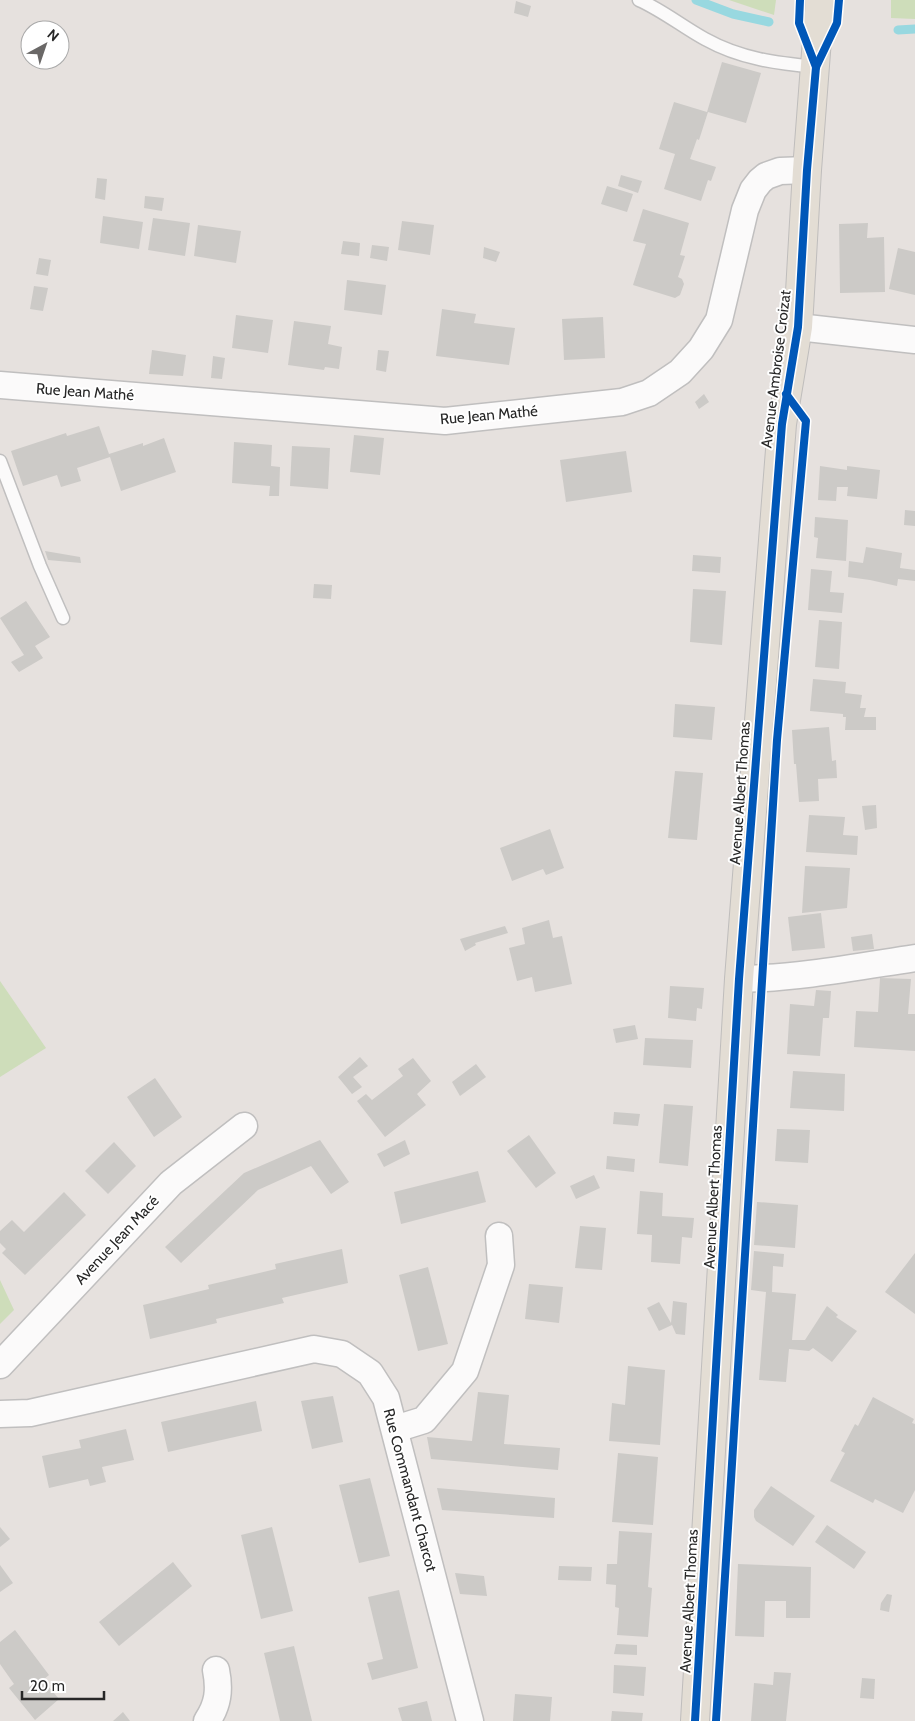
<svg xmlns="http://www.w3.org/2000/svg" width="915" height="1721" viewBox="0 0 915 1721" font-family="Cabin,sans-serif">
  <rect width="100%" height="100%" fill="#e6e1de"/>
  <!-- green -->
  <g fill="#ceddba">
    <path d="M729 0H776L774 15Z"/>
    <path d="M891 0H915V19L891 18Z"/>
    <path d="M0 981 46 1048 0 1077Z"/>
    <path d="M0 1280 14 1310 0 1324Z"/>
  </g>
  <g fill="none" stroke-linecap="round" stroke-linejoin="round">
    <!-- stream -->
    <g stroke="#98d8e0" stroke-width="9">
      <path d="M696 0 733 14 769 22"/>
      <path d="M898 30 915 29"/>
    </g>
  </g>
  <!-- building -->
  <g fill="#cccac7">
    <path d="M516 1 531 6 528 17 514 13Z"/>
    <path d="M722 62 761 73 746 123 708 112 699 140 697 139 690 159 716 167 711 181 708 180 701 201 664 189 675 154 659 149 674 102 707 112Z"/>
    <path d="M621 175 642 181 638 193 618 186Z"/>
    <path d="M97 178 107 179 105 200 95 198Z"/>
    <path d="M607 186 633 194 627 212 601 204Z"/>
    <path d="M145 196 164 198 162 211 144 208Z"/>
    <path d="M643 209 689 223 680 255 685 256 678 277 682 279 684 284 680 295 675 298 633 285 646 244 633 241Z"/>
    <path d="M103 216 143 222 139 249 100 243Z"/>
    <path d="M153 218 190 223 185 256 148 250Z"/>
    <path d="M402 221 434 225 430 255 398 250Z"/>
    <path d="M868 223 867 238 884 237 885 292 840 293 839 224Z"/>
    <path d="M198 225 241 231 236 263 194 256Z"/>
    <path d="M343 241 360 243 359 256 341 254Z"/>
    <path d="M372 245 389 247 387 261 370 258Z"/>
    <path d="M484 247 500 252 496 262 483 258Z"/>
    <path d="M898 248 915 252V295L889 289Z"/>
    <path d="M39 258 51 260 48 276 36 274Z"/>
    <path d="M347 280 386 285 382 315 344 310Z"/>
    <path d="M34 286 48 288 43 311 30 309Z"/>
    <path d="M442 309 476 314 474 323 515 328 509 365 436 356Z"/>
    <path d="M236 315 273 320 268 353 232 348Z"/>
    <path d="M603 317 605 358 564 360 562 319Z"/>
    <path d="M294 321 331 326 328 344 342 347 339 369 325 367 324 370 288 365Z"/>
    <path d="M152 350 186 355 183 376 149 374Z"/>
    <path d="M378 350 389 351 386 372 376 370Z"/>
    <path d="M213 356 225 358 222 379 211 378Z"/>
    <path d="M704 394 709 402 699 409 695 402Z"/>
    <path d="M99 426 109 454 143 443V446L164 438 176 472 121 491 110 457 77 468 81 481 61 487 57 475 23 486 11 451 66 433 67 436Z"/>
    <path d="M354 435 384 438 380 475 350 472Z"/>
    <path d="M234 442 272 445 271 466 280 467 279 496H269L270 486 232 483Z"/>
    <path d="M292 446 330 448 328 489 290 486Z"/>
    <path d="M626 451 632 492 566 502 560 460Z"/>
    <path d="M820 466 847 470V466L880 470 877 499 847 496 848 487H837L836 501 818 500Z"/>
    <path d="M905 510 915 511V526L904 525Z"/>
    <path d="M815 517 848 520 846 561 816 558 818 538 814 537Z"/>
    <path d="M866 547 902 553 900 568 915 570V581L898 579 897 586 870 580 848 577 849 561 863 563Z"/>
    <path d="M45 551 80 557 81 563 48 560Z"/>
    <path d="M693 555 721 557 720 573 692 571Z"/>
    <path d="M811 569 832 571 830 592 844 593 842 613 808 610Z"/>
    <path d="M314 584 332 585 331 599 313 598Z"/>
    <path d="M693 589 726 591 722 645 690 642Z"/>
    <path d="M26 601 50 637 35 646 43 658 19 672 11 662 24 655 0 618Z"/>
    <path d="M819 620 842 622 839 669 815 667Z"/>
    <path d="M813 679 846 682 845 693 862 695 860 708H866L864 717H876V730H845L846 717H843V714L810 711Z"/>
    <path d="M675 704 715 707 712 740 673 737Z"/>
    <path d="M829 727 832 761 836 760 837 778 818 779 819 801 799 802 796 764H794L792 730Z"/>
    <path d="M675 771 703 773 697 840 668 838Z"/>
    <path d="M876 805 877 828 865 830 862 806Z"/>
    <path d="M809 815 845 817 843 835 858 836 857 855 806 852Z"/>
    <path d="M550 829 564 868 546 875 543 869 512 881 500 848Z"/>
    <path d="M805 866 850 868 847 908 802 913Z"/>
    <path d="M821 913 825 948 792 951 788 917Z"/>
    <path d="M549 920 553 938 562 936 572 984 535 992 532 977 517 981 509 948 525 944 522 928Z"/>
    <path d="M505 926 508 933 475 943 476 945 465 951 460 939Z"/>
    <path d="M872 934 874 949 853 951 851 937Z"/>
    <path d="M880 978 911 979 908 1014H915V1051L854 1047 856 1011 878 1012Z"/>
    <path d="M670 986 704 988 702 1009 697 1008 696 1021 668 1018Z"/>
    <path d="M816 990 831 991 829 1018H823L820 1056 787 1054 790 1004 814 1006Z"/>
    <path d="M635 1025 638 1039 616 1043 613 1029Z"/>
    <path d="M645 1038 693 1040 691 1068 643 1065Z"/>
    <path d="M360 1057 368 1066 353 1077 362 1087 352 1094 338 1077Z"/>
    <path d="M413 1058 431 1081 417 1094 426 1105 385 1137 357 1101 366 1094 372 1100 403 1076 398 1069Z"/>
    <path d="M476 1064 486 1077 460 1096 452 1082Z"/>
    <path d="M793 1071 845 1074 844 1111 790 1108Z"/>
    <path d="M155 1078 182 1117 154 1137 127 1097Z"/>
    <path d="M664 1104 693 1106 688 1166 659 1163Z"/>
    <path d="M614 1112 640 1114 638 1126 613 1124Z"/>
    <path d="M777 1129 810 1130 808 1163 775 1161Z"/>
    <path d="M529 1135 556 1173 536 1188 507 1151Z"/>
    <path d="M320 1140 349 1182 331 1194 311 1166 258 1190 181 1263 165 1247 244 1173Z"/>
    <path d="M405 1140 410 1154 384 1167 377 1154Z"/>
    <path d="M114 1142 136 1166 108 1194 85 1171Z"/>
    <path d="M607 1156 635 1159 634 1172 606 1169Z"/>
    <path d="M478 1171 486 1202 401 1224 394 1192Z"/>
    <path d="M594 1175 600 1188 576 1199 570 1186Z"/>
    <path d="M640 1191 663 1193 662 1216 694 1218 692 1238 682 1237 680 1264 651 1262 652 1235 637 1234Z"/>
    <path d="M64 1192 86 1215 25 1275 2 1253 6 1249 0 1243V1231L12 1220 24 1232Z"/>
    <path d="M757 1202 798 1205 795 1248 754 1245Z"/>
    <path d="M580 1226 606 1228 602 1270 575 1268Z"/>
    <path d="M342 1249 348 1283 282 1298 284 1303 216 1319 217 1323 150 1339 143 1305 209 1289 208 1285 276 1269 275 1264Z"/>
    <path d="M754 1251 784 1254 783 1267 773 1266 772 1292 796 1294 792 1340H805L827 1306 838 1315 836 1317 857 1331 832 1362 813 1348 809 1351 789 1349 786 1382 759 1380 766 1292 751 1290Z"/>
    <path d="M915 1253V1314L885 1292Z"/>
    <path d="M428 1267 448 1344 418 1351 399 1275Z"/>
    <path d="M529 1284 563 1287 559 1323 525 1319Z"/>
    <path d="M673 1301 687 1303 685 1335 676 1334 672 1325 659 1331 647 1308 659 1302 671 1323Z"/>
    <path d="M628 1366 665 1370 660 1445 609 1441 612 1403 625 1405Z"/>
    <path d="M478 1392 509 1395 504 1444 560 1448 558 1470 431 1459 427 1437 472 1441Z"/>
    <path d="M333 1396 343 1442 312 1449 301 1401Z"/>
    <path d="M873 1397 914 1419 912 1423 915 1424V1490L903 1513 875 1499 873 1503 830 1481 845 1453 841 1451 855 1424 858 1426Z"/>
    <path d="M256 1401 262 1431 168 1452 161 1422Z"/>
    <path d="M126 1429 134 1460 102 1467 106 1482 90 1486 88 1479 49 1488 42 1456 81 1448 79 1440Z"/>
    <path d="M618 1453 658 1457 653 1525 612 1522Z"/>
    <path d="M370 1478 390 1556 359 1563 339 1485Z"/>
    <path d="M771 1486 815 1516 793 1546 756 1521 754 1517V1510Z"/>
    <path d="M437 1488 555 1498 554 1518 442 1510Z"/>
    <path d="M827 1525 866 1552 854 1569 815 1542Z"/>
    <path d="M0 1527 10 1539 0 1547Z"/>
    <path d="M272 1527 293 1611 261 1619 241 1535Z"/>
    <path d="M619 1531 652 1533 648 1587 652 1588 648 1637 617 1635 619 1608 615 1607 616 1585 606 1584 607 1564H617Z"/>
    <path d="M173 1562 192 1586 119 1646 99 1622Z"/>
    <path d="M738 1564 811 1567 810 1618H786V1601H765L764 1637 735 1636Z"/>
    <path d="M0 1565 13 1583 0 1592Z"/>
    <path d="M559 1566 592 1567 591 1581 558 1580Z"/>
    <path d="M455 1573 484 1576 487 1596 460 1594Z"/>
    <path d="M399 1590 418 1668 372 1680 367 1663 383 1659 368 1597Z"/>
    <path d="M887 1594 892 1595 889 1612 880 1610 881 1603Z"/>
    <path d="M15 1630 49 1675 43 1680 59 1699 35 1720 9 1688 14 1684 0 1664V1642Z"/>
    <path d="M616 1644 637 1645V1655L614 1654Z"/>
    <path d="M294 1646 303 1684 312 1721H280L273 1691 264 1653Z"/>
    <path d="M614 1665 646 1667 644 1696 613 1693Z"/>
    <path d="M774 1672 791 1673 786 1721H751L754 1683 773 1685Z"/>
    <path d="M862 1678 875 1679 874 1699 860 1698Z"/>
    <path d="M515 1694 552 1697 550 1721H513Z"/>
    <path d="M427 1701 432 1721H402L398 1708Z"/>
    <path d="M612 1711 643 1713 642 1721H611Z"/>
    <path d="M123 1712 130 1721H113Z"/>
  </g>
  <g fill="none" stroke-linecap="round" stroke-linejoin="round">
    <!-- service casing -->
    <g stroke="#c0bfbf" stroke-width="15">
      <g id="service">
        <path d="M639 0C662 10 683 27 705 39 741 59 776 63 816 67"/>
        <path d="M0 461 40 566 63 618"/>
      </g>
    </g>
    <!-- minor casing -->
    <g stroke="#c0bfbf" stroke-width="29">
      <g id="minor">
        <path d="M798 327 915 340"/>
        <path d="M0 385 445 421 622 402 649 393 680 372 701 349 719 320 745 210 753 190 760 181 766 176 780 171 807 170"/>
        <path d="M739 979C799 978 856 967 915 958"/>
        <path d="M0 1365 171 1183 244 1126"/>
        <path d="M0 1414 30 1413 314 1349 342 1354 370 1373 386 1398 470 1721"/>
        <path d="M395 1429 424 1420 465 1371 501 1265 499 1236"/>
        <path d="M207 1721C218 1705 220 1690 216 1670"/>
      </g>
    </g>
    <!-- primary casing -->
    <g stroke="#bfbdbc" stroke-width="30">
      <path id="primary" d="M695 1721 739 979 782 424 798 327 807 170 820 0"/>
    </g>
    <!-- service -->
    <use href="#service" stroke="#fbfafa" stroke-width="12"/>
    <!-- minor -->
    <use href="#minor" stroke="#fbfafa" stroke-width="26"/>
    <!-- primary -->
    <use href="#primary" stroke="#e3ddd4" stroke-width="28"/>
    <!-- cycleway casing -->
    <g stroke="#fff" stroke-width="11">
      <g id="cycleway">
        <path d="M800 0 799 23 816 67"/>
        <path d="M695 1721 739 979 782 424 798 327 807 170 816 67 837 23 839 0"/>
        <path d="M716 1721 777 740 806 421 786 394"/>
      </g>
    </g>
    <!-- cycleway -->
    <use href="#cycleway" stroke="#0057b8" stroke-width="8"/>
  </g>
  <g text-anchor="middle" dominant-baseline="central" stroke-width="4" stroke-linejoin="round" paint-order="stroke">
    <!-- street labels -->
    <g font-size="15" fill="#272727" stroke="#fff">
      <text transform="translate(776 369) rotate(-83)">Avenue Ambroise Croizat</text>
      <text transform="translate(85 392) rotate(4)">Rue Jean Mathé</text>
      <text transform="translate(489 415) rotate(-5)">Rue Jean Mathé</text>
      <text transform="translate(740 793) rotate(-86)">Avenue Albert Thomas</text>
      <text transform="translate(713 1197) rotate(-87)">Avenue Albert Thomas</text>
      <text transform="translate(117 1240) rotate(-47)">Avenue Jean Macé</text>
      <text transform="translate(410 1490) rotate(75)">Rue Commandant Charcot</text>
      <text transform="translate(689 1601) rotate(-87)">Avenue Albert Thomas</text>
    </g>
  </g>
  <!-- north arrow -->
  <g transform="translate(45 45) rotate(40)"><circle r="24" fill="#ffffff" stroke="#a9a9a9"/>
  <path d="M0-4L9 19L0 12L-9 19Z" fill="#6a6867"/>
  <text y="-8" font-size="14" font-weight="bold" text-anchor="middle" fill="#272727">N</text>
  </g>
  <!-- scale -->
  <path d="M22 1691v8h82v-8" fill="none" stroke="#272727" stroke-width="2.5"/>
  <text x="30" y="1691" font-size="15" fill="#272727" stroke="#ffffff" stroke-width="4" paint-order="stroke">20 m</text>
</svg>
